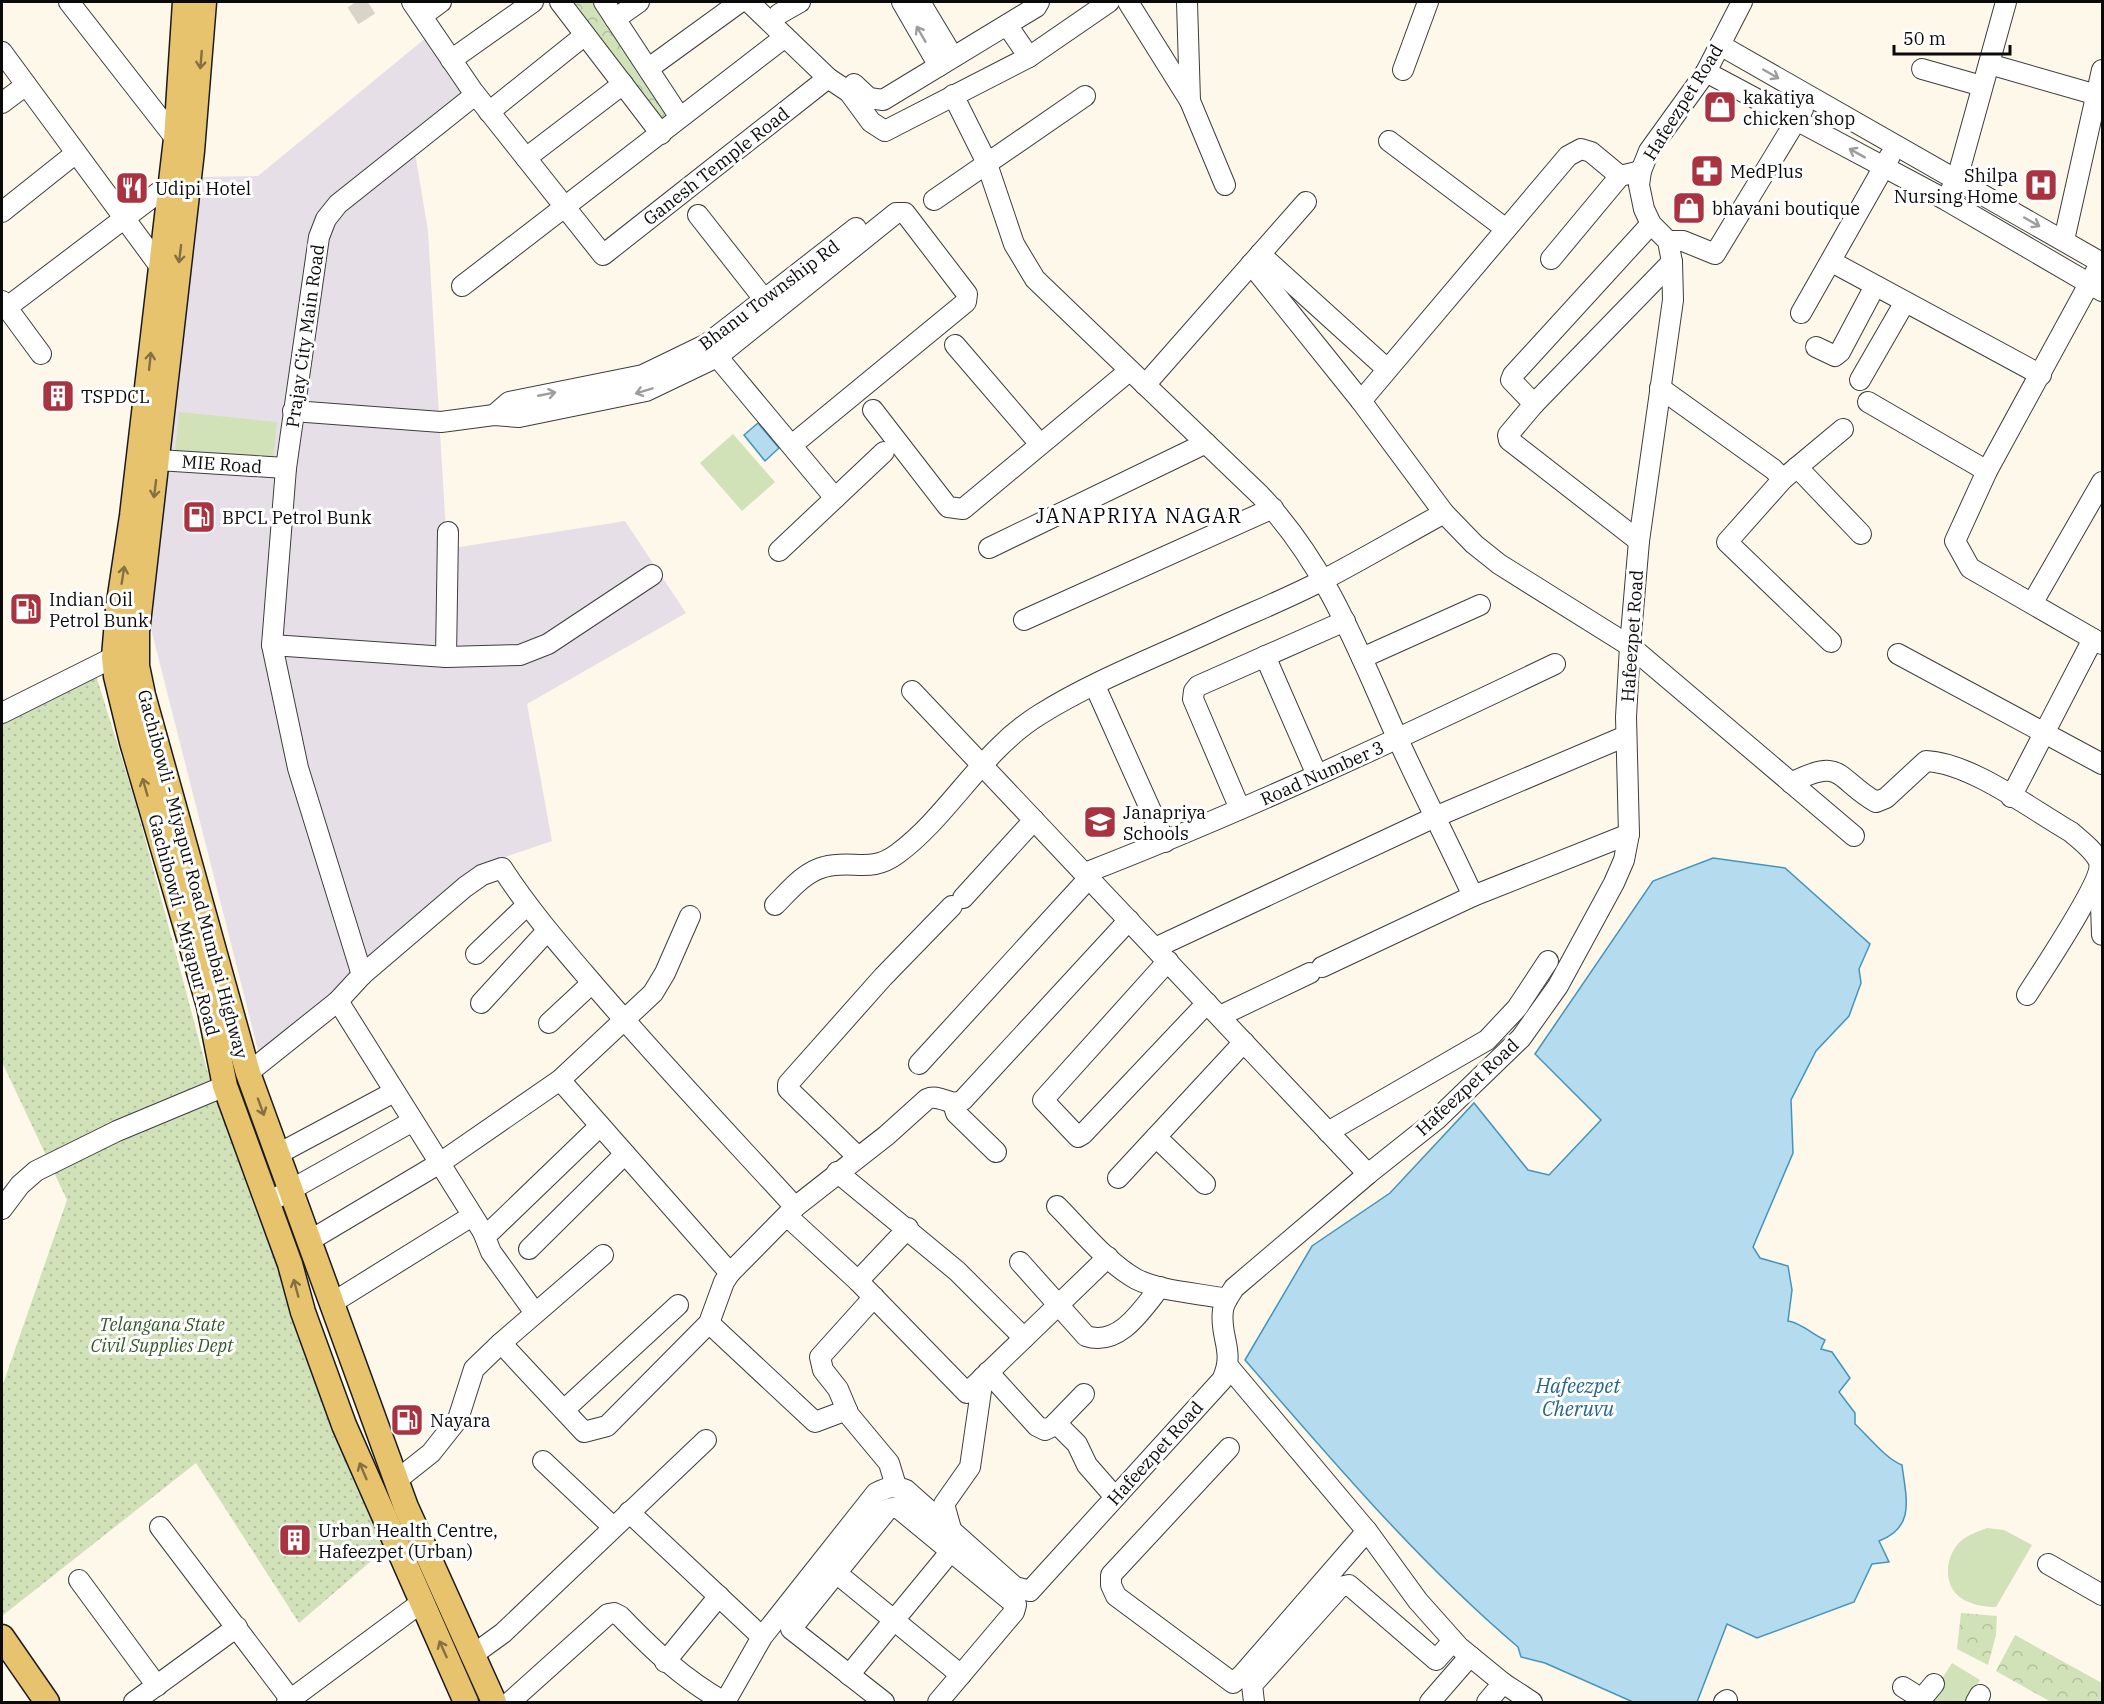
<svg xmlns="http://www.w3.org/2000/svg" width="2104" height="1704" viewBox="0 0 2104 1704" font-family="'IBM Plex Serif',serif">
  <defs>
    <pattern id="park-crowns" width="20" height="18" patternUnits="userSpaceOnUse" patternTransform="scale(1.5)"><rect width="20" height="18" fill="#d1e2b8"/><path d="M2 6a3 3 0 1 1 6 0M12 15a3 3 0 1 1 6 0" fill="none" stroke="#b2c19d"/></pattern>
    <pattern id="garden-dots" width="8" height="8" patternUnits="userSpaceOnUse" patternTransform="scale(1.5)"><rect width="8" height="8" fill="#d1e2b8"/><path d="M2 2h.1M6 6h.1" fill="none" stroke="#b2c19d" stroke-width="1.8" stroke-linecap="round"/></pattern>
  </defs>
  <rect width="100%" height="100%" fill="#fdf8ea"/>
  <!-- industrial -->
  <path fill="#e7dfe8" d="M433 32 472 90 412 135 428 231 447 549 625 521 686 613 527 704 552 841 485 864 261 1062 149 621 199 177 258 176Z"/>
  <!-- grass -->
  <g fill="#d1e2b8">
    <path d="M179 412 277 422 273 462 175 453Z"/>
    <path d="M733 434 775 482 742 511 700 463Z"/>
    <path d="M1987 1528 2004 1530 2032 1545 1996 1607C1984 1607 1972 1605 1961 1598 1942 1585 1945 1554 1962 1540 1968 1535 1979 1531 1987 1528Z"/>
    <path d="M1952 1663 1980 1680 1966 1702H1935L1929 1699Z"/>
  </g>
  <!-- park -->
  <g fill="url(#park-crowns)">
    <path d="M560 2H604L679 116 661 134Z"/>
    <path d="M1961 1613 1997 1616 1996 1635 1988 1665 1957 1649Z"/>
    <path d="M2015 1635 2102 1683V1702H2051L1996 1671Z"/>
  </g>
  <!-- garden -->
  <path fill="url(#garden-dots)" d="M95 672 135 801 207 1070 384 1550 299 1623 196 1463 2 1616V1387L67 1200 2 1062V722Z"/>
  <!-- water -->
  <g fill="#b4dcee" stroke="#4494bc" stroke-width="1.5">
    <path d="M758 423 779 448 765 461 744 435Z"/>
    <path d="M1713 858 1785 868 1870 944 1859 969 1861 983 1849 1016 1816 1051 1791 1100 1793 1153 1753 1247 1760 1258 1788 1266 1792 1290 1788 1321C1802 1323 1811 1334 1825 1340L1821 1349 1832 1352 1850 1378 1839 1392 1855 1413V1424C1869 1437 1886 1459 1902 1465 1906 1498 1916 1527 1879 1541L1889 1562 1872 1564 1854 1602 1757 1638 1727 1624 1697 1702H1633L1545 1663 1521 1657 1518 1647C1417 1561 1332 1460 1245 1360L1312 1246 1390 1193 1474 1103 1528 1170 1549 1175 1601 1120 1535 1054 1653 881Z"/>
  </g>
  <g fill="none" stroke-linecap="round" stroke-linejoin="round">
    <!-- minor-tunnel -->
    <path stroke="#d9d4c8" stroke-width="20" stroke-dasharray="20 10" stroke-linecap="butt" d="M356 2 372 27"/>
    <!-- minor casing -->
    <g stroke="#3d3d3d" stroke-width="22">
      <g id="minor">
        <path d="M69 2 176 139"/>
        <path d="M412 2 472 90 603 255 828 78"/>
        <path d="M560 2 661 134"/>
        <path d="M604 2 679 116"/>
        <path d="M749 2 828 78 849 92 871 122 885 131 1029 57 1109 2"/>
        <path d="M902 2 939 66"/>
        <path d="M920 2 953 57"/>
        <path d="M1128 2 1190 101 1225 185"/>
        <path d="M1187 2 1190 101"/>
        <path d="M779 14 800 2"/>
        <path d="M422 16 441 2"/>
        <path d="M615 19 639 2"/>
        <path d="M1007 25 1029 57"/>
        <path d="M1720 45 2102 263"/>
        <path d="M2 52 161 268"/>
        <path d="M451 60 533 2"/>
        <path d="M1989 64 2097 95"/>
        <path d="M649 68 740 2"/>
        <path d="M1922 69 1982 86"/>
        <path d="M1403 70 1428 2"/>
        <path d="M1706 72 1946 200 2102 291"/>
        <path d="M854 84 869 98 883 100 1036 7 1039 2"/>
        <path d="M953 95 986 161 1014 244 1035 279 1260 495C1327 566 1357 648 1396 735 1421 790 1448 842 1473 896"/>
        <path d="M2 103 26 85"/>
        <path d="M489 112 585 35"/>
        <path d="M1389 141 1506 229"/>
        <path d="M526 158 623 84"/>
        <path d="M1951 190 1957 179 2006 2"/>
        <path d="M934 200 1085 96"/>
        <path d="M2 212 76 153"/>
        <path d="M698 215 764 299"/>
        <path d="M2064 240 2102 70"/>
        <path d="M1668 241H1683L1715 254 1803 109"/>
        <path d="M1260 254 1387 369"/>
        <path d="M1551 259 1620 176"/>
        <path d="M1832 262 2041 375"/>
        <path d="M2101 262 1987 471 1955 541 1970 568 2102 644"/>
        <path d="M1251 264 1361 401 1444 513 1474 544 1499 564 1630 646 1854 836"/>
        <path d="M462 286 785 37"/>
        <path d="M2 301 41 354"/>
        <path d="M6 308 171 183"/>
        <path d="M1801 313 1890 156"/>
        <path d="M955 345 1040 444"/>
        <path d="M1816 347 1835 356 1840 352 1875 286"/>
        <path d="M710 348 835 498"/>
        <path d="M1860 380 1905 302"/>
        <path d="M1145 385 1306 202"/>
        <path d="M1660 388 1773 469 1783 479"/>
        <path d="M1361 401 1568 156 1581 149 1591 152 1620 176 1641 171"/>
        <path d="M1868 402 1987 471"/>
        <path d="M1534 404 1672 262"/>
        <path d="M873 410 948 507 963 509 1129 371"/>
        <path d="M293 411 441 422 494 415 519 417 646 391 717 357 896 213H905L967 294 966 302 792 445"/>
        <path d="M494 415 509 402 643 375 707 344 856 228"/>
        <path d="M158 460 286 468"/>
        <path d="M1797 467 1861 534"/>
        <path d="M1639 541 1509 440 1508 435 1534 404 1511 380 1513 375 1651 224"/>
        <path d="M989 548 1206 443"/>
        <path d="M779 551 884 452"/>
        <path d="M2033 602 2102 482"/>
        <path d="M1024 620 1273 508"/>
        <path d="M1831 642 1727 542 1783 479 1843 429"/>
        <path d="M272 645 446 657 520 655 548 644 652 575"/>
        <path d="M1898 654 2102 764"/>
        <path d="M1265 656 1317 775"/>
        <path d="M446 657 448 532"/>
        <path d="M1362 658 1480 605"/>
        <path d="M1095 686 1165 842"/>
        <path d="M912 691 1368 1174"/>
        <path d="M2 713 114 657"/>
        <path d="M1791 783C1843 756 1836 779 1876 802L1886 798 1926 761C1971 763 2031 809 2071 832 2080 840 2095 851 2099 862 2104 880 2040 974 2027 995"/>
        <path d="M2011 797 2093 639"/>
        <path d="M1240 809 1193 699 1194 691 1198 686 1345 621"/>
        <path d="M1085 873C1245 811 1400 738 1555 664"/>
        <path d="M2100 875 2102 935"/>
        <path d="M963 898 1034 820"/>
        <path d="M775 905C789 891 804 872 824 867 853 859 870 874 897 854 950 815 981 751 1039 715 1093 681 1156 657 1214 630 1251 613 1289 598 1325 579 1365 558 1404 535 1444 513"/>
        <path d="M1155 948 1435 817 1626 736"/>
        <path d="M476 954 526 906"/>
        <path d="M1168 961 1043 1100 1078 1137 1083 1134 1207 1003"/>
        <path d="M1322 967 1473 896 1629 834"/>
        <path d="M362 975 298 768 272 645 286 468 319 237 326 219 338 204 475 95"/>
        <path d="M338 1001 483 1232 491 1231 600 1126"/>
        <path d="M481 1003 547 931"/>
        <path d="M1220 1016 1310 973"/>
        <path d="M549 1023 592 983"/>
        <path d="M919 1064 1089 878"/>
        <path d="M248 1073 338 1001 362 975 465 887 482 875 502 868C531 913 566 952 601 993 664 1066 730 1136 795 1207"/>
        <path d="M560 1080 730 1273"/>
        <path d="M953 1103 956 1113 996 1152"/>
        <path d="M1328 1132 1487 1040 1517 1008 1548 961"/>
        <path d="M1156 1137 1205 1184"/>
        <path d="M278 1154 394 1092"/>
        <path d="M858 1157 788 1089V1084L883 977 952 906"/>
        <path d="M837 1172 957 1271 1024 1338"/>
        <path d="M1118 1178 1244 1042"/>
        <path d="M278 1197 413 1121"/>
        <path d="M1057 1206C1081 1230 1106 1262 1136 1279 1162 1292 1199 1293 1227 1299"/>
        <path d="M2 1209 20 1185 36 1171 117 1131 225 1086"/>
        <path d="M787 1216 858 1281 967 1393 1108 1257"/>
        <path d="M483 1232 491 1252 535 1313"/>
        <path d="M308 1239 319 1235 440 1163 560 1080 653 993 665 973 690 916"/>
        <path d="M529 1249 625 1154"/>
        <path d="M1020 1262 1086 1336C1119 1347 1142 1310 1160 1287"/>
        <path d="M858 1281 908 1228"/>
        <path d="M874 1297 820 1357 823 1370 838 1389 849 1415 889 1463 896 1486"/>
        <path d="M332 1303 472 1216"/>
        <path d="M709 1323 815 1422 847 1410"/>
        <path d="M501 1343 584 1432 607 1426 709 1323 724 1282 730 1273 795 1207 887 1135 927 1099C940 1093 950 1108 963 1100L1129 920"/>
        <path d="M1228 1366 1367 1531 1418 1601 1459 1647 1503 1683 1487 1702"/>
        <path d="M988 1372 1037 1426 1045 1430 1053 1426 1084 1394"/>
        <path d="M564 1410 678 1305"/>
        <path d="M1056 1423 1077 1444 1087 1465 1115 1497"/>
        <path d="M1229 1448 1111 1575V1585L1116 1596 1233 1683 1242 1675 1367 1531"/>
        <path d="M543 1461 613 1527"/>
        <path d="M397 1480 431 1453 458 1419 474 1369 501 1343 603 1255"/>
        <path d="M629 1512 762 1637"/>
        <path d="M160 1527 291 1700"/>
        <path d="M951 1529 944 1504 970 1467 983 1377"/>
        <path d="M824 1563 961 1675"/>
        <path d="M2048 1564 2102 1595"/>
        <path d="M79 1580 157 1686"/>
        <path d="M474 1654 503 1633 706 1440"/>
        <path d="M665 1662 719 1596"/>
        <path d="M849 1675 951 1551"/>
        <path d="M1503 1683 1532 1702"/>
        <path d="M1903 1687 1922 1699"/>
        <path d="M134 1702 237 1627"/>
        <path d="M287 1702 422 1602"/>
        <path d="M510 1702 608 1614 614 1613 620 1616C654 1651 682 1678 724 1702"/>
        <path d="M725 1702 762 1637 876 1493C888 1487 894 1485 906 1490L1015 1587 1030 1591 1222 1380C1236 1351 1219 1337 1223 1310 1224 1302 1230 1295 1234 1288L1368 1174 1436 1120 1521 1038 1558 986 1614 883 1624 860 1629 834 1626 717 1630 646 1639 541 1673 300 1672 262 1668 241 1651 224 1644 209 1639 185 1641 171 1649 151 1706 72 1742 2"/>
        <path d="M884 1702 791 1629 888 1509 897 1507 1016 1605 1014 1612 938 1702"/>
        <path d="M1254 1702 1252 1685 1340 1587 1349 1585 1436 1660 1453 1641"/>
        <path d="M1430 1702 1470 1656"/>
        <path d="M1724 1702 1727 1700"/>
        <path d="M1919 1702 1934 1684"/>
        <path d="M1976 1702 1980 1695"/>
      </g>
    </g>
    <!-- major casing -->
    <g stroke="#1b1b1b" stroke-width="27">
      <g id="major">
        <path d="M185 2 176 139 132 516 118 609 114 657 116 676 132 742 209 1006 225 1086 290 1264 303 1312 344 1425 466 1702"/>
        <path d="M204 2 192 151 137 632V666L143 695 248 1073 406 1507 494 1702"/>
        <path d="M2 1637 47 1702"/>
      </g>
    </g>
    <!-- minor -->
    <use href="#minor" stroke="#fff" stroke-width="20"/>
    <!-- major -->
    <use href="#major" stroke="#e8c36e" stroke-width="24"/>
  </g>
  <!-- one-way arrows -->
  <defs><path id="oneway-shaft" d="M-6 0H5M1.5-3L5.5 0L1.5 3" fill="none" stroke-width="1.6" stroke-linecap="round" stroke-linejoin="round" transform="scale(1.5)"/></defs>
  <g stroke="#9d9d9d">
    <use href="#oneway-shaft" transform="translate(921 34) rotate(-120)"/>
    <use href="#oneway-shaft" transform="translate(1771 74) rotate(30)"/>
    <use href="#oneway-shaft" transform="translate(1857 153) rotate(-151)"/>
    <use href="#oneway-shaft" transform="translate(2032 222) rotate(30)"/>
    <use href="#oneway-shaft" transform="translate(644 391) rotate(163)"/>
    <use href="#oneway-shaft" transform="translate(547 394) rotate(-11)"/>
  </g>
  <g stroke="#847041">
    <use href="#oneway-shaft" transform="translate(201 60) rotate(95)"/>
    <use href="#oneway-shaft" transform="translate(180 254) rotate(97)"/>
    <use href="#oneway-shaft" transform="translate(150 361) rotate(-84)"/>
    <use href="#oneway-shaft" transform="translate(155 489) rotate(97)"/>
    <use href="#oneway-shaft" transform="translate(123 575) rotate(-81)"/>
    <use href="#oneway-shaft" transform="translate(145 787) rotate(-106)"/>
    <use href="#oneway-shaft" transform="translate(261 1107) rotate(70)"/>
    <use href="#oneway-shaft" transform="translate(296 1288) rotate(-105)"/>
    <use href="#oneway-shaft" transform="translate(363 1471) rotate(-113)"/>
    <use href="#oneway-shaft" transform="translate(443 1649) rotate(-114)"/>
  </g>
  <!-- icons -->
  <defs>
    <g id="shop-square" transform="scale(1.725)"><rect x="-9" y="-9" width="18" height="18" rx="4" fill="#a93340" stroke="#fff"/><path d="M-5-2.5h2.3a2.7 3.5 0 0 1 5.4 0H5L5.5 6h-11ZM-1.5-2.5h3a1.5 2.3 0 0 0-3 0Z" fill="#fff"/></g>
    <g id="pharmacy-square" transform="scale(1.725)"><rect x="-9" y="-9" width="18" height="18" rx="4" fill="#a93340" stroke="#fff"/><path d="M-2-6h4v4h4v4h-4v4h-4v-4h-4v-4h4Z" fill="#fff"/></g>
    <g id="hospital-square" transform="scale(1.725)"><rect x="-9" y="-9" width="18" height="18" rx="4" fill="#a93340" stroke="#fff"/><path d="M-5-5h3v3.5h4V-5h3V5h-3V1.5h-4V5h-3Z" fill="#fff"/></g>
    <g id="restaurant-square" transform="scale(1.725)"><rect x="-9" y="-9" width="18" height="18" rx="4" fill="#a93340" stroke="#fff"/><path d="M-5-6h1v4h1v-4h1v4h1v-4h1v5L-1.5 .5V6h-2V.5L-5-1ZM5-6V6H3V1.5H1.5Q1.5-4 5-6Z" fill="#fff"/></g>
    <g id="building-square" transform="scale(1.725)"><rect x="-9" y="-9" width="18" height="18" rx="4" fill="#a93340" stroke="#fff"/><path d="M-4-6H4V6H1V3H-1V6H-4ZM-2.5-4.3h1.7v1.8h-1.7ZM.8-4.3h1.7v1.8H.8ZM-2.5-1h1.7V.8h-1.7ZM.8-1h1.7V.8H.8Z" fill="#fff"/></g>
    <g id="fuel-square" transform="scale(1.725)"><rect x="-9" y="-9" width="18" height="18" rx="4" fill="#a93340" stroke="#fff"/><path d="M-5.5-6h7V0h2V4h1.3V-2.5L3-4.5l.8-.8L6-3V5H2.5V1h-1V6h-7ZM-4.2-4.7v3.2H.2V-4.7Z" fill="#fff"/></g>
    <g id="school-square" transform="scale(1.725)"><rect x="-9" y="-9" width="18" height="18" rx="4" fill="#a93340" stroke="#fff"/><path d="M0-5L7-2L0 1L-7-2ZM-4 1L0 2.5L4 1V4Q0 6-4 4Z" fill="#fff"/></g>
  </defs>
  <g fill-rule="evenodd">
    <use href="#shop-square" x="1720" y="107"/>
    <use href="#pharmacy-square" x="1707" y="171"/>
    <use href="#hospital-square" x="2041" y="185"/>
    <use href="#restaurant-square" x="132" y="188"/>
    <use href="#shop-square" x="1689" y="208"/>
    <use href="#building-square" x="58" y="396"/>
    <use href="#fuel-square" x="199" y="517"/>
    <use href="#fuel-square" x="26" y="609"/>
    <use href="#school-square" x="1100" y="822"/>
    <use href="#fuel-square" x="407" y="1420"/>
    <use href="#building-square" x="295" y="1540"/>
  </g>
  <g text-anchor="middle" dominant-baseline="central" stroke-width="6" stroke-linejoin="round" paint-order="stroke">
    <!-- poi labels -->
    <g font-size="18" fill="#0a0a0a" stroke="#fff" text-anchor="start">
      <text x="1743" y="97">kakatiya<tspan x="1743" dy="21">chicken shop</tspan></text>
      <text x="1730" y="171">MedPlus</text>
      <text x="2018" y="175" text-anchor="end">Shilpa<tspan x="2018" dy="21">Nursing Home</tspan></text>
      <text x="155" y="188">Udipi Hotel</text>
      <text x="1712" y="208">bhavani boutique</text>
      <text x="81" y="396">TSPDCL</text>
      <text x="222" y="517">BPCL Petrol Bunk</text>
      <text x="49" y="599">Indian Oil<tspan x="49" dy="21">Petrol Bunk</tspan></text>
      <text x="1123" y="812">Janapriya<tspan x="1123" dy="21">Schools</tspan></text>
      <text x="430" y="1420">Nayara</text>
      <text x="318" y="1530">Urban Health Centre,<tspan x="318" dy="21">Hafeezpet (Urban)</tspan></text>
    </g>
    <!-- street labels -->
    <g font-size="18" fill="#0a0a0a" stroke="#fff">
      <text transform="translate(1683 102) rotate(-58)">Hafeezpet Road</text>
      <text transform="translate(716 166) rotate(-38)">Ganesh Temple Road</text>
      <text transform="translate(769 295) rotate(-37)">Bhanu Township Rd</text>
      <text transform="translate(305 336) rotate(-82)">Prajay City Main Road</text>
      <text transform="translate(222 464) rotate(4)">MIE Road</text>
      <text transform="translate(1632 636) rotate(-86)">Hafeezpet Road</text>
      <text transform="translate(1322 773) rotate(-24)">Road Number 3</text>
      <text transform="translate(193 874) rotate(75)">Gachibowli - Miyapur Road Mumbai Highway</text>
      <text transform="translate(184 925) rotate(75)">Gachibowli - Miyapur Road</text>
      <text transform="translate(1467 1087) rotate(-43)">Hafeezpet Road</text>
      <text transform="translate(1155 1453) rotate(-48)">Hafeezpet Road</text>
    </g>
    <!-- park labels -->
    <g font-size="18" font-style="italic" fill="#325923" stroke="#fff">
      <text x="162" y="1324">Telangana State<tspan x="162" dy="21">Civil Supplies Dept</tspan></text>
    </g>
    <!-- neighbourhood labels -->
    <g font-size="20" letter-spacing="1.5" fill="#0a0a0a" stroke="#fff">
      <text x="1139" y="515">JANAPRIYA NAGAR</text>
    </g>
    <!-- water labels -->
    <g font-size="20" font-style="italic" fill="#23658c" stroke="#fff">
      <text x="1578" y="1385">Hafeezpet<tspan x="1578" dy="23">Cheruvu</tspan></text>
    </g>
  </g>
  <!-- border -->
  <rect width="2104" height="1704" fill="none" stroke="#0a0a0a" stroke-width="6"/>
  <!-- scale -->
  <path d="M1894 45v9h116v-9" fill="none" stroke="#0a0a0a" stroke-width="3"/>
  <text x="1903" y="45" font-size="18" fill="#0a0a0a" stroke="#ffffff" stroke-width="4.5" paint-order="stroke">50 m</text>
</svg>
